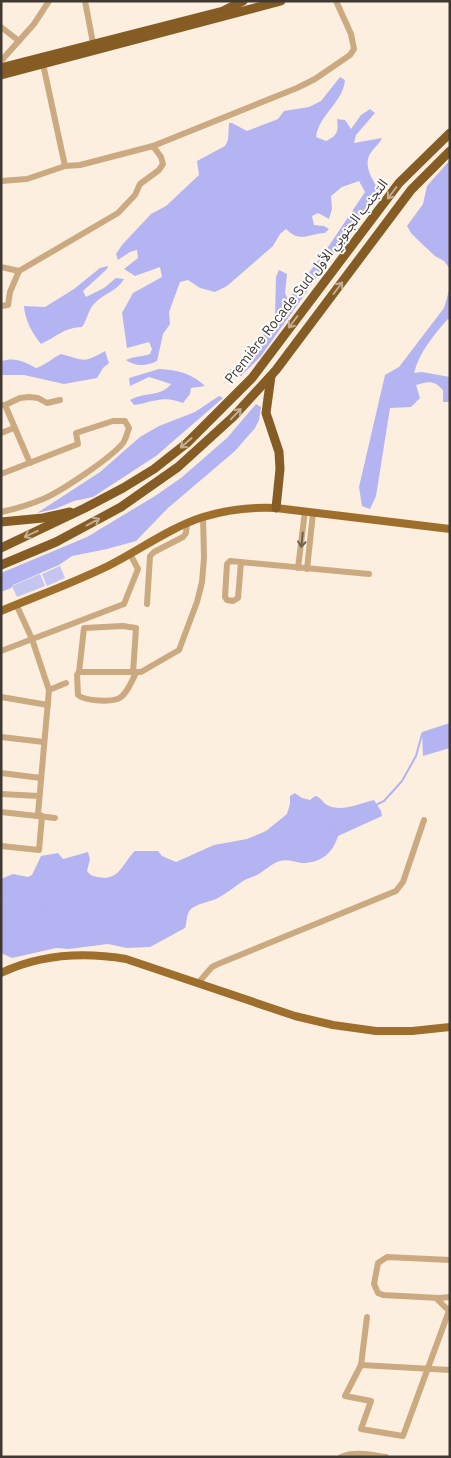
<svg xmlns="http://www.w3.org/2000/svg" width="451" height="1458" viewBox="0 0 451 1458" font-family="'IBM Plex Sans','Noto Sans Arabic',sans-serif">
  <rect width="100%" height="100%" fill="#fcefe0"/>
  <!-- green -->
  <g fill="#c5c5f2">
    <path d="M60 566 65 578 47 586 42 574Z"/>
    <path d="M40 574 45 586 17 597 12 586Z"/>
  </g>
  <!-- forest -->
  <g fill="#b4b4f3">
    <path d="M340 77 345 80C343 103 319 114 316 137L326 141C337 136 339 131 337 119L345 120 351 129 361 115 370 109 375 113 356 135 354 143 382 138C380 143 376 146 372 151 362 163 371 177 378 189L377 193 261 356 241 376 231 377 229 371 239 363 257 344 275 317 276 277 279 270 287 274 285 293 288 300 326 250 365 192 359 181 342 187 331 196 332 209 329 219 318 213 312 216 314 225 324 226 329 229 325 233C308 234 300 243 286 229L280 234 273 246 227 286 215 292 200 288 188 280 180 282 169 312 170 324 163 334 157 361C147 366 135 367 126 360 134 356 141 357 150 354L152 349 149 342 127 348 122 313 133 293 162 277 160 267 135 276 124 269 138 258 137 250 130 252 118 260 116 254 122 245 151 214 166 206 199 175 197 161 225 146 228 140 229 123H232L247 131 278 119 284 111 309 107 321 101Z"/>
    <path d="M450 160V320L448 319C434 334 419 353 414 373L422 372 450 377V402H443V390C434 380 429 381 416 385L420 398 411 407 390 408 376 496 370 509 362 506 359 487 385 375 399 367 444 308 450 287V269L444 261 435 256 421 243 411 233 407 226 423 204 427 186Z"/>
    <path d="M108 266 107 269 83 291 86 297 104 288 116 278 124 279C118 291 102 294 93 305 88 311 87 320 82 327 65 327 56 337 41 344 32 333 25 320 24 306L45 307 74 289 100 268Z"/>
    <path d="M105 351 109 363 103 368 97 378 64 384 24 375H1V361C15 357 24 361 36 368 46 365 52 358 61 354 85 360 82 364 105 351Z"/>
    <path d="M159 369C178 370 191 373 205 386L191 388 190 394 183 403C175 400 166 398 158 400 150 401 143 404 134 405L130 400C143 392 162 397 171 384L149 377 130 386 129 378Z"/>
    <path d="M219 396 223 398 156 456 93 497 74 501 55 509 37 513 100 472 140 437 159 426 195 412Z"/>
    <path d="M256 404 261 407 259 420 255 428 235 451 168 508 136 541 107 549 72 556 59 565 13 585 11 588 1 592V573L87 537 155 496 181 478 227 438Z"/>
    <path d="M450 723V748L423 756 422 732Z"/>
    <path d="M295 793 302 798 310 800 315 796C321 797 322 802 327 805 342 813 360 803 374 800L381 811 382 816 338 836C333 853 321 863 302 863 294 862 288 859 280 861 270 864 265 871 257 875 252 877 248 878 243 881 234 887 227 893 218 898 210 902 195 904 190 910 186 915 187 923 185 928L150 947 127 948 108 944 69 949 56 948 12 958 1 953V879L13 874 28 877 32 875 41 856 58 853 63 859 88 852 90 859 87 871C90 875 92 876 97 877 120 882 122 863 135 851H158L162 856 176 862 214 845 247 839 266 831 287 814 290 804V796Z"/>
  </g>
  <g fill="none" stroke-linecap="round" stroke-linejoin="round">
    <!-- stream -->
    <path stroke="#b3b3f1" stroke-width="2" d="M1 904 88 915 105 911 131 896 159 889 180 876H196L210 867 229 868 270 857 292 835 309 827 321 832 384 801 402 781 416 756 422 734 440 730 446 735H450"/>
    <!-- minor -->
    <g stroke="#cbaa81" stroke-width="6">
      <path d="M85 1 93 43"/>
      <path d="M1 27 19 41"/>
      <path d="M1 61 34 24 49 1"/>
      <path d="M43 64 65 166"/>
      <path d="M1 181 27 179 65 166 80 165 153 146 297 88 315 79 350 55 354 49 351 34 336 1"/>
      <path d="M1 267 19 271"/>
      <path d="M1 306 8 305 10 292 19 271 118 213 135 195 140 184 159 170 163 164 161 157 153 146"/>
      <path d="M1 405H5L30 463"/>
      <path d="M5 405 20 398 29 397 38 398 47 403 60 400"/>
      <path d="M1 433 14 428"/>
      <path d="M1 474 78 444 76 433 113 421H125L129 428C127 433 126 439 123 443 111 458 60 492 43 499 29 505 15 509 1 512"/>
      <path d="M241 562 238 598 233 601 227 600 225 597 227 564 230 561 369 574"/>
      <path d="M298 568 305 511"/>
      <path d="M307 569 313 513"/>
      <path d="M147 604 150 556 154 552 183 537 186 533 187 524"/>
      <path d="M1 651 124 604 138 569 130 554"/>
      <path d="M79 672 84 628 123 626 136 628 133 673"/>
      <path d="M136 673C132 680 128 692 121 697 114 703 84 701 78 695L77 675 79 672H141L179 650 197 602 202 582 204 558 203 517"/>
      <path d="M49 690 66 683"/>
      <path d="M1 697 48 705"/>
      <path d="M1 737 44 742"/>
      <path d="M1 773 41 778"/>
      <path d="M1 794 39 796"/>
      <path d="M1 812 55 818"/>
      <path d="M1 846 39 850 42 816 38 814 49 690 32 639 16 604"/>
      <path d="M198 983 212 967 218 964 396 891 403 882 424 820"/>
      <path d="M450 1260 387 1257 378 1263 374 1284 378 1293 383 1295 439 1298 450 1297"/>
      <path d="M436 1298 448 1310"/>
      <path d="M367 1317 361 1365 345 1396 371 1401 361 1429 403 1436 450 1308"/>
      <path d="M361 1365 450 1370"/>
      <path d="M341 1457C355 1451 371 1455 386 1457"/>
    </g>
    <!-- major -->
    <g stroke="#9e6e2d" stroke-width="8">
      <path d="M1 611C37 596 73 583 108 566 138 551 171 527 203 517 226 510 252 507 276 508L450 529"/>
      <path d="M1 973C41 954 84 952 126 959L295 1016 333 1025 376 1031H412L450 1027"/>
    </g>
    <!-- highway -->
    <g stroke="#855c24" stroke-width="9">
      <path d="M225 10 243 1"/>
      <path d="M1 68 231 9"/>
      <path d="M1 75 281 1"/>
      <path d="M271 376 266 413 279 452 280 469 276 508"/>
      <path d="M1 522 43 518 70 512"/>
      <path d="M1 548 85 508 123 488 154 469 187 443 252 378 399 183 450 133"/>
      <path d="M1 565 56 542 121 507 178 467 233 417 276 370 411 190 450 151"/>
    </g>
  </g>
  <!-- one-way arrows -->
  <defs><path id="oneway-shaft" d="M-6 0H5M1.5-3L5.5 0L1.5 3" fill="none" stroke-width="1.6" stroke-linecap="round" stroke-linejoin="round" transform="scale(1.25)"/></defs>
  <g stroke="#c2ae92">
    <use href="#oneway-shaft" transform="translate(392 193) rotate(127)"/>
    <use href="#oneway-shaft" transform="translate(338 288) rotate(-53)"/>
    <use href="#oneway-shaft" transform="translate(293 322) rotate(127)"/>
    <use href="#oneway-shaft" transform="translate(236 414) rotate(-46)"/>
    <use href="#oneway-shaft" transform="translate(186 443) rotate(139)"/>
    <use href="#oneway-shaft" transform="translate(93 522) rotate(-28)"/>
    <use href="#oneway-shaft" transform="translate(31 534) rotate(155)"/>
  </g>
  <use stroke="#71614e" href="#oneway-shaft" transform="translate(302 540) rotate(96)"/>
  <g text-anchor="middle" dominant-baseline="central" stroke-width="4" stroke-linejoin="round" paint-order="stroke">
    <!-- street labels -->
    <g font-size="14" fill="#403932" stroke="#fff">
      <text transform="translate(306 281) rotate(-52)">Première Rocade Sud التجنب الجنوبي الأول</text>
    </g>
  </g>
  <!-- border -->
  <rect width="451" height="1458" fill="none" stroke="#403932" stroke-width="5"/>
</svg>
